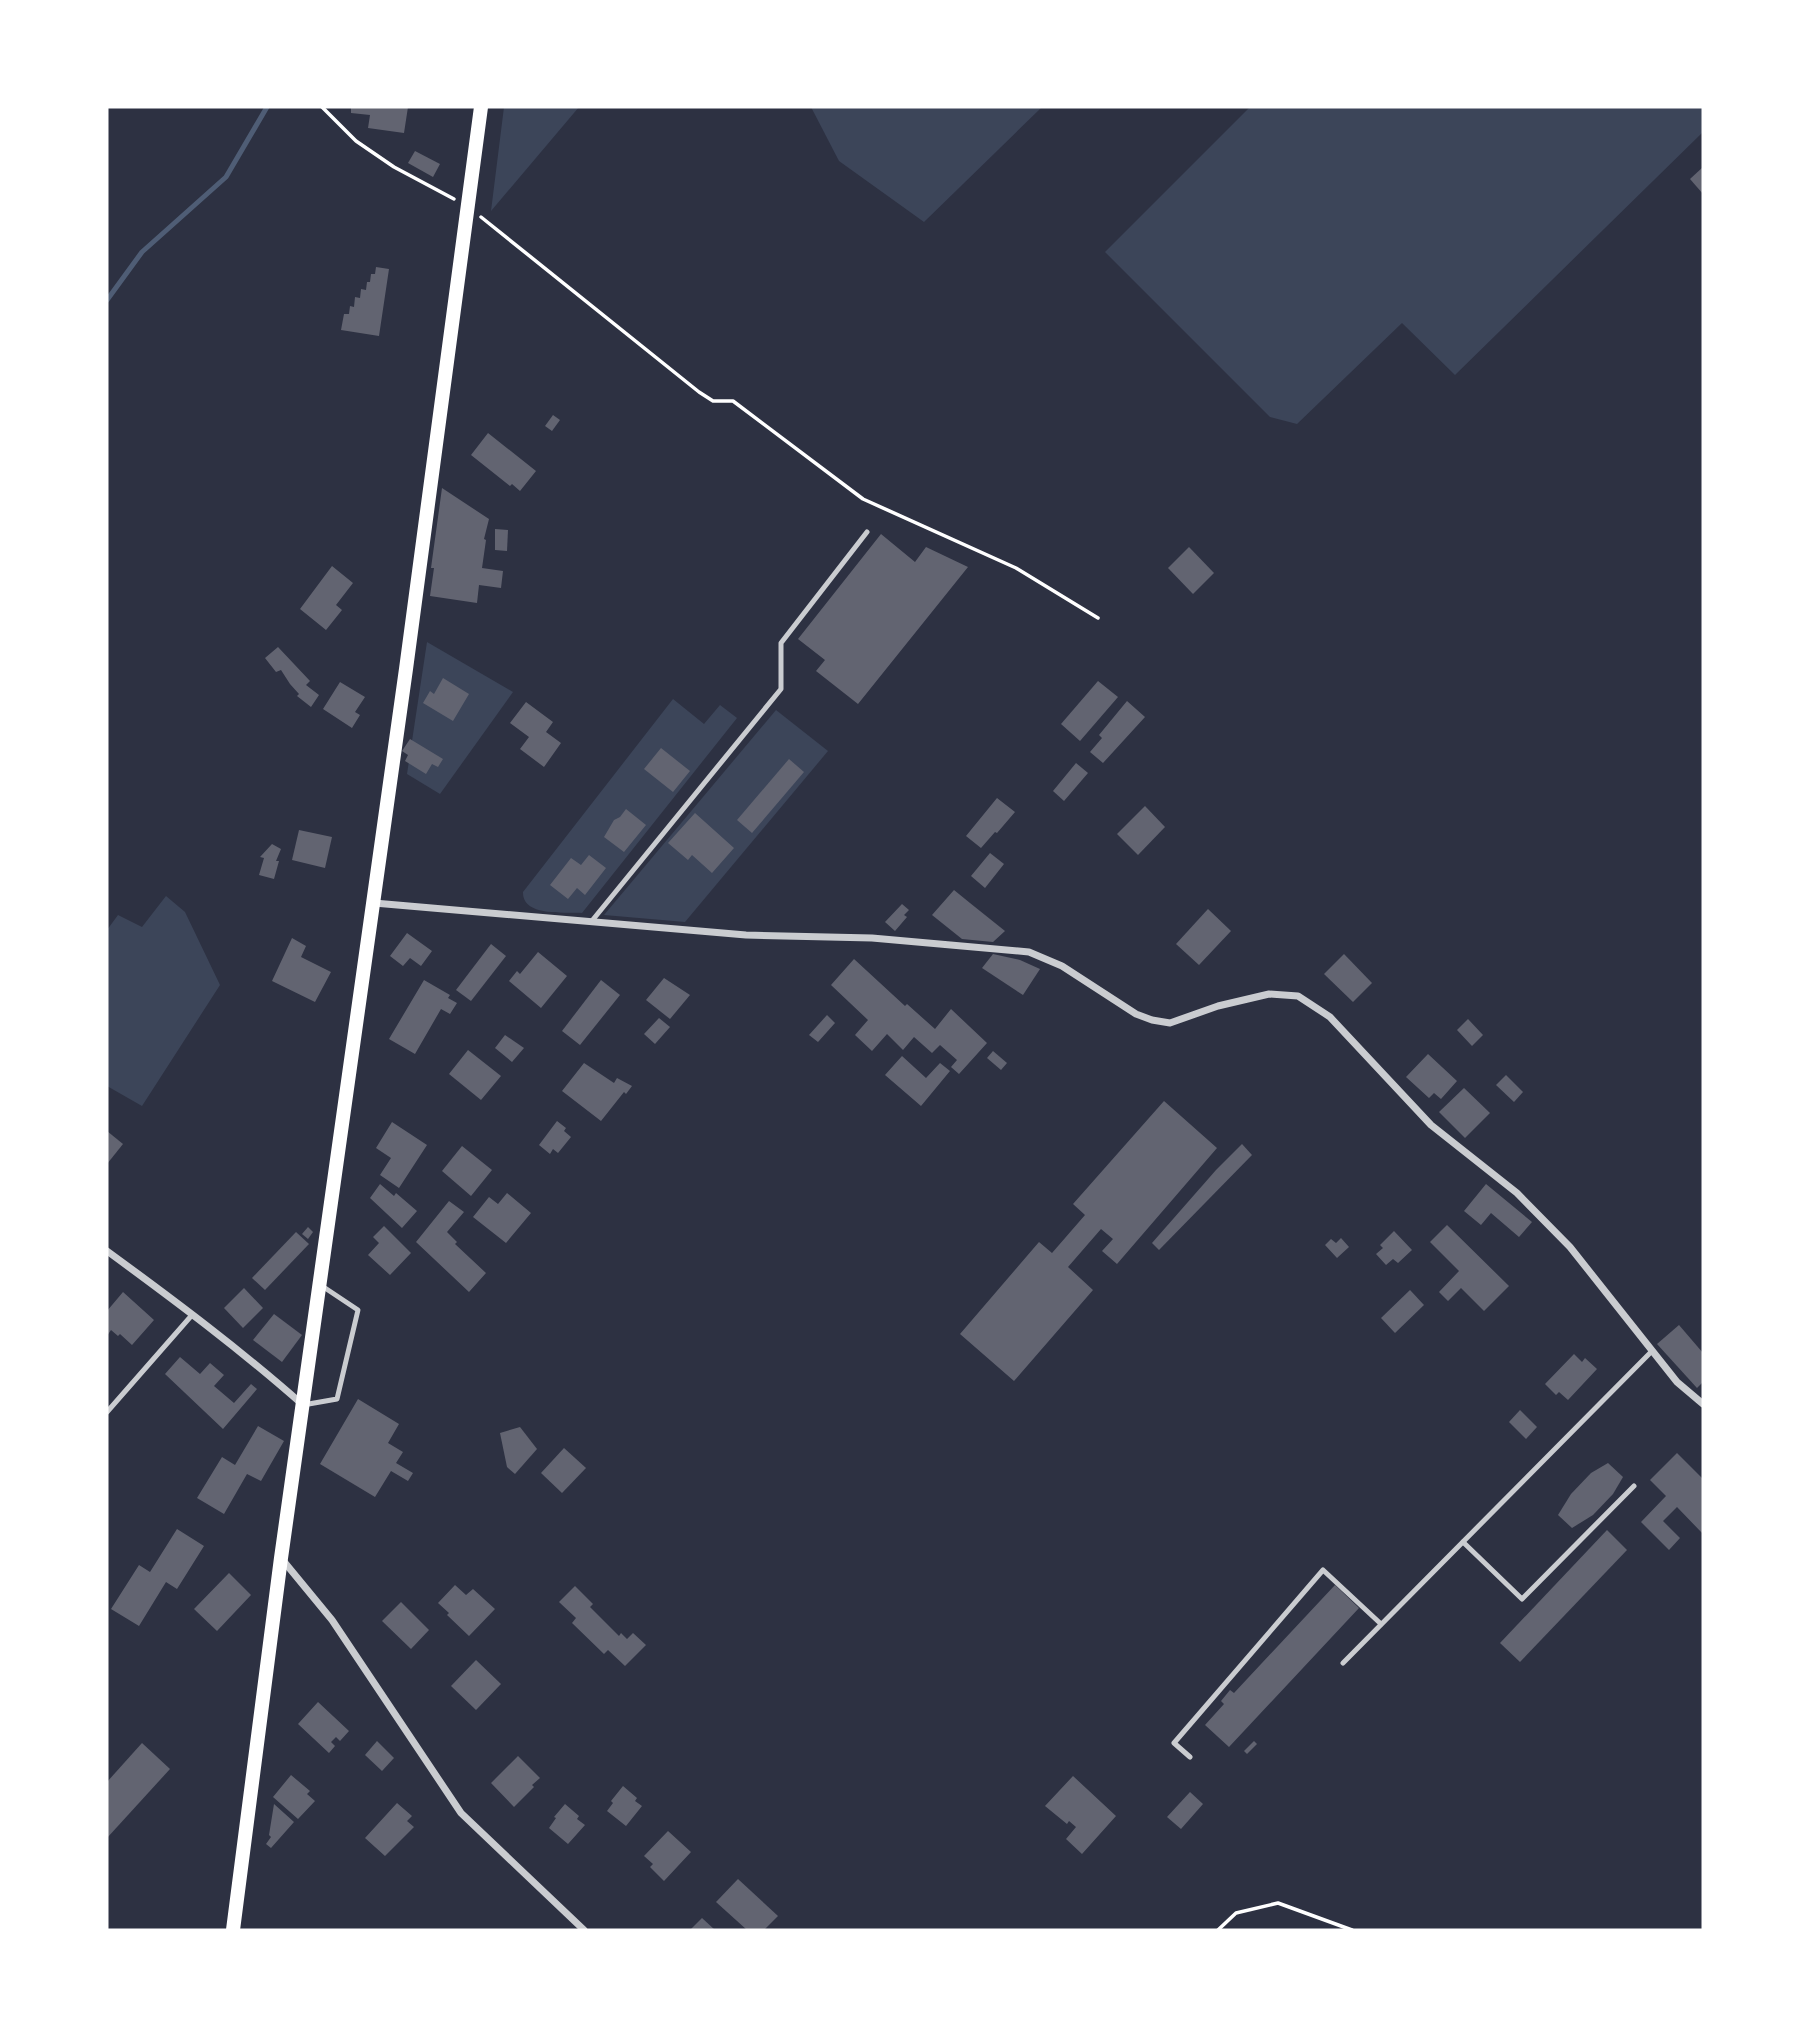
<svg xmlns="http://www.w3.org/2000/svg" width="1810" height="2037" viewBox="0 0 1810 2037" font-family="'Golos Text',sans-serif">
  <rect width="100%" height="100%" fill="#2d3142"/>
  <!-- green -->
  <g fill="#3c4559">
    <path d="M504 107H579L491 211Z"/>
    <path d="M811 107H1042L924 222 839 161Z"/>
    <path d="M1250 107H1703V132L1455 375 1402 323 1297 424 1270 417 1105 252Z"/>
    <path d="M427 642 513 692 440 794 407 774Z"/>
    <path d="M673 699 704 724 720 705 737 718 582 913C564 912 522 917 523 892Z"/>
    <path d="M776 710 828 751 685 922 604 915Z"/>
    <path d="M166 896 185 912 220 985 142 1106 107 1086V930L118 915 142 927Z"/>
  </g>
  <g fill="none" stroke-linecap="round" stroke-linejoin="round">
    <!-- stream -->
    <path stroke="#4f5d75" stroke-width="5" d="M107 300 142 252 226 177 267 107"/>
  </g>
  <!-- building -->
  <g fill="#626471">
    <path d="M351 107H408L404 133 368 128 370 115 351 113Z"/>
    <path d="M415 151 440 164 433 177 408 163Z"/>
    <path d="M1703 167V194L1690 179Z"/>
    <path d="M376 267 389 269 379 336 341 330 344 314H349L350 306 354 307 355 297 360 298 361 289 366 290 367 282H370L371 274H375Z"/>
    <path d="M553 415 560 420 552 431 545 426Z"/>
    <path d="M488 433 536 471 520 491 512 484 510 486 471 455Z"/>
    <path d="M442 488 489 519 484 539 486 540 482 568 503 571 501 588 479 585 477 603 430 596 434 568H431Z"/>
    <path d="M495 529 508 530 507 551 495 550Z"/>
    <path d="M881 534 915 562 926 547 968 567 858 704 816 671 825 660 798 639Z"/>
    <path d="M1189 547 1214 573 1193 594 1168 568Z"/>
    <path d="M332 566 353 583 336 605 342 610 326 630 300 609Z"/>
    <path d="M278 647 310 681 306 685 319 695 311 707 297 696 299 694 290 684 281 670 276 672 265 658Z"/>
    <path d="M443 678 469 694 453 721 423 703 430 691 434 694Z"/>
    <path d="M1098 681 1118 697 1080 741 1061 724Z"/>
    <path d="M340 682 365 697 355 712 360 715 352 728 323 709Z"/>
    <path d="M1127 701 1145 717 1103 763 1090 752 1102 738 1099 735Z"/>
    <path d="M526 702 553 722 546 732 561 743 544 767 520 749 529 737 510 723Z"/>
    <path d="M410 739 443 759 438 767 432 764 426 774 405 761 408 755 402 751Z"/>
    <path d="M661 748 690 771 673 792 644 769Z"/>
    <path d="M789 759 804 772 752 833 737 820Z"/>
    <path d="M1076 763 1088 773 1064 801 1053 791Z"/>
    <path d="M997 798 1015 812 997 833 995 832 981 848 966 836Z"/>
    <path d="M1145 806 1165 827 1138 855 1117 834Z"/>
    <path d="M626 809 646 825 624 852 604 837 614 820 620 817Z"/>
    <path d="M695 813 734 848 712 873 692 855 688 860 668 843Z"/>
    <path d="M299 830 332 837 325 868 292 860Z"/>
    <path d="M272 844 281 849 276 861H279L274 879 259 875 264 858 260 857Z"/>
    <path d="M990 853 1004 864 985 888 971 876Z"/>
    <path d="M589 855 606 868 585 895 577 888 568 899 550 885 571 858 581 865Z"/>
    <path d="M954 890 970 903 1005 931 993 942 962 939 932 915Z"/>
    <path d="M902 904 909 910 904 915 907 917 895 931 885 922Z"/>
    <path d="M1208 909 1231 931 1199 965 1176 944Z"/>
    <path d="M407 933 432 951 421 966 410 958 403 966 390 956Z"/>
    <path d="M292 938 306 946 301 957 331 972 315 1002 272 981Z"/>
    <path d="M491 944 506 956 471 1001 456 990Z"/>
    <path d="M538 952 567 976 541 1008 509 981 517 971 520 974Z"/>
    <path d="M993 954 1020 960 1040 969 1023 995 982 968Z"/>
    <path d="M1344 954 1372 983 1353 1002 1324 974Z"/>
    <path d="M854 959 905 1006 907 1004 935 1029 951 1009 987 1043 959 1074 951 1067 957 1060 940 1045 932 1053 914 1037 903 1050 887 1034 872 1051 855 1035 868 1020 831 985Z"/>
    <path d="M664 978 690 995 670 1019 646 1000Z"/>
    <path d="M424 980 450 995 448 998 457 1003 450 1014 441 1009 415 1054 389 1039Z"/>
    <path d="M601 980 620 995 580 1045 562 1031Z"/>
    <path d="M827 1015 835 1023 818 1042 809 1035Z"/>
    <path d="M659 1018 670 1027 655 1044 644 1034Z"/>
    <path d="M1468 1019 1483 1035 1472 1046 1457 1030Z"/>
    <path d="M505 1035 524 1048 512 1062 495 1048Z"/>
    <path d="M468 1050 501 1076 481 1100 449 1074Z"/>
    <path d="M993 1051 1007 1063 1001 1070 987 1058Z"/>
    <path d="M1428 1054 1457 1081 1441 1099 1434 1093 1429 1098 1406 1077Z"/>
    <path d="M902 1056 926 1078 940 1063 950 1071 921 1106 885 1075Z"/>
    <path d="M584 1063 614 1083 617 1078 632 1086 626 1094 624 1092 601 1121 562 1091Z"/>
    <path d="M1506 1075 1523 1092 1514 1102 1496 1085Z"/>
    <path d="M1464 1088 1490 1113 1465 1138 1439 1112Z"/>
    <path d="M1164 1101 1217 1148 1117 1264 1102 1251 1113 1239 1101 1229 1068 1267 1093 1290 1014 1381 960 1334 1039 1242 1052 1253 1085 1215 1073 1204Z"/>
    <path d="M557 1121 566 1128 564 1131 571 1137 558 1153 553 1149 550 1154 539 1145Z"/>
    <path d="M392 1122 427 1145 399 1188 380 1175 391 1158 376 1148Z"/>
    <path d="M107 1131 123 1144 107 1164Z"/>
    <path d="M1242 1144 1252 1155 1159 1250 1152 1243 1216 1170Z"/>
    <path d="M462 1146 492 1170 471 1196 442 1171Z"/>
    <path d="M380 1184 394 1196 396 1193 417 1211 402 1228 370 1198Z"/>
    <path d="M1486 1184 1532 1222 1519 1237 1491 1213 1481 1225 1464 1211Z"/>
    <path d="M507 1193 531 1213 506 1243 473 1217 489 1197 498 1204Z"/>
    <path d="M449 1201 464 1212 447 1232 457 1242 455 1244 486 1273 469 1292 416 1242Z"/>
    <path d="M1447 1225 1509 1286 1484 1311 1461 1288 1448 1301 1439 1292 1459 1271 1430 1242Z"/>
    <path d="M384 1226 411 1253 390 1275 368 1255 379 1243 373 1237Z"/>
    <path d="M308 1227 313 1232 308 1239 302 1234Z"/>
    <path d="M1394 1231 1412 1250 1398 1263 1393 1259 1386 1265 1376 1254 1383 1248 1380 1245Z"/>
    <path d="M296 1232 309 1244 265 1290 252 1278Z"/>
    <path d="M1341 1238 1349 1247 1337 1258 1325 1245 1331 1239 1336 1243Z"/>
    <path d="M244 1288 263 1308 243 1328 224 1308Z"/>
    <path d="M1410 1290 1424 1305 1395 1333 1381 1318Z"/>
    <path d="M123 1292 154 1320 132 1345 120 1334 118 1336 111 1330 107 1336V1311Z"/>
    <path d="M274 1314 302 1335 282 1362 253 1340Z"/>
    <path d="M1679 1325 1703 1353V1382L1697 1388 1657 1344Z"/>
    <path d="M1574 1354 1582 1362 1585 1358 1597 1369 1568 1400 1559 1392 1556 1395 1545 1384Z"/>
    <path d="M180 1357 200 1374 210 1363 224 1375 214 1386 234 1403 251 1384 257 1389 223 1429 165 1374Z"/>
    <path d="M358 1399 399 1424 388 1443 403 1452 396 1463 413 1473 408 1481 391 1471 375 1497 320 1464Z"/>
    <path d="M1520 1410 1537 1427 1526 1439 1509 1422Z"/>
    <path d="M258 1426 284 1441 261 1481 247 1474 224 1514 197 1498 222 1457 235 1465Z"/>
    <path d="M520 1427 537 1449 515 1474 507 1467 500 1433Z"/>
    <path d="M564 1448 586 1468 562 1493 541 1473Z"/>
    <path d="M1677 1453 1703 1479V1534L1677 1507 1663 1521 1680 1538 1669 1550 1641 1522 1666 1496 1650 1480Z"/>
    <path d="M1608 1463 1623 1477 1613 1494 1593 1515 1572 1528 1558 1515 1571 1494 1591 1473Z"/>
    <path d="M177 1529 204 1546 177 1589 166 1582 139 1626 111 1609 139 1565 150 1572Z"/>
    <path d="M1607 1530 1627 1550 1520 1662 1500 1643Z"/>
    <path d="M229 1573 251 1595 217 1631 194 1609Z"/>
    <path d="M455 1585 466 1595 473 1589 495 1609 469 1636 447 1615 449 1613 438 1603Z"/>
    <path d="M1335 1585 1359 1608 1229 1747 1205 1725 1224 1704 1221 1701 1230 1690 1234 1693Z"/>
    <path d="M575 1586 593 1604 590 1607 619 1636 621 1633 627 1639 633 1633 646 1645 625 1666 608 1650 604 1654 572 1623 576 1618 559 1602Z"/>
    <path d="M401 1602 429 1630 411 1649 382 1621Z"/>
    <path d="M476 1660 501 1684 476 1710 451 1686Z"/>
    <path d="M318 1702 349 1731 340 1741 336 1737 331 1742 335 1746 329 1753 298 1724Z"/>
    <path d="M377 1741 394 1758 382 1771 365 1755Z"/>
    <path d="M1254 1741 1257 1744 1247 1754 1244 1751Z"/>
    <path d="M142 1743 170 1769 107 1838V1782Z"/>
    <path d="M518 1756 540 1778 532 1785 534 1787 514 1807 491 1783Z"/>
    <path d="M291 1775 310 1791 307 1794 315 1801 298 1819 273 1797Z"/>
    <path d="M1073 1776 1116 1816 1082 1854 1066 1839 1076 1827 1069 1821 1067 1824 1045 1806Z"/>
    <path d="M623 1786 637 1798 635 1801 642 1806 626 1826 607 1811 613 1803 611 1801Z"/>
    <path d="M1190 1792 1203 1804 1181 1829 1167 1817Z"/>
    <path d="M397 1803 412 1816 407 1821 414 1827 385 1856 365 1838Z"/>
    <path d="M274 1804 294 1822 271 1848 266 1844 271 1837 269 1835Z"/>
    <path d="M565 1804 579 1816 577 1819 585 1825 568 1844 549 1828 556 1818 554 1817Z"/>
    <path d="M668 1831 691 1852 664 1881 650 1867 653 1864 644 1856Z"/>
    <path d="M738 1879 778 1916 764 1930H747L716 1902Z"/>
    <path d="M702 1918 715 1930H690Z"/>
  </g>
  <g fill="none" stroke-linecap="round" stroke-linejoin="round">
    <!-- path -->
    <g stroke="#fff" stroke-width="3.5">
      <path d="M322 107 356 141 394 167 454 199"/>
      <path d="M481 217 699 392 713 401H733L863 499 1016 568 1098 618"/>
      <path d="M1218 1930 1236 1913 1278 1903 1352 1930"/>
    </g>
    <!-- service -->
    <g stroke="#caccd0" stroke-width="5">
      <path d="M591 922 781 689V643L867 532"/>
      <path d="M303 1405 337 1399 358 1310 322 1286"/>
      <path d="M107 1412 192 1315"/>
      <path d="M1463 1542 1522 1599 1634 1486"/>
      <path d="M1343 1663 1652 1351"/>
      <path d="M1190 1757 1174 1743 1323 1570 1381 1624"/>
    </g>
    <!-- minor -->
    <g stroke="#caccd0" stroke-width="7">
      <path d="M374 903 746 935 872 938 1029 952 1062 966 1136 1014 1152 1020 1170 1023 1218 1006 1269 994 1298 996 1330 1017 1431 1125 1517 1193 1570 1247 1677 1382 1703 1404"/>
      <path d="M107 1251C174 1300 241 1350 303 1405"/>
      <path d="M281 1558 332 1620 461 1813 584 1930"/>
    </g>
    <!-- secondary -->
    <path stroke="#fff" stroke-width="14" d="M233 1930 281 1558 406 669 481 107"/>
  </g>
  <!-- border -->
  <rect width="1810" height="2037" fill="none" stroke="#ffffff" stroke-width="217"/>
</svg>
